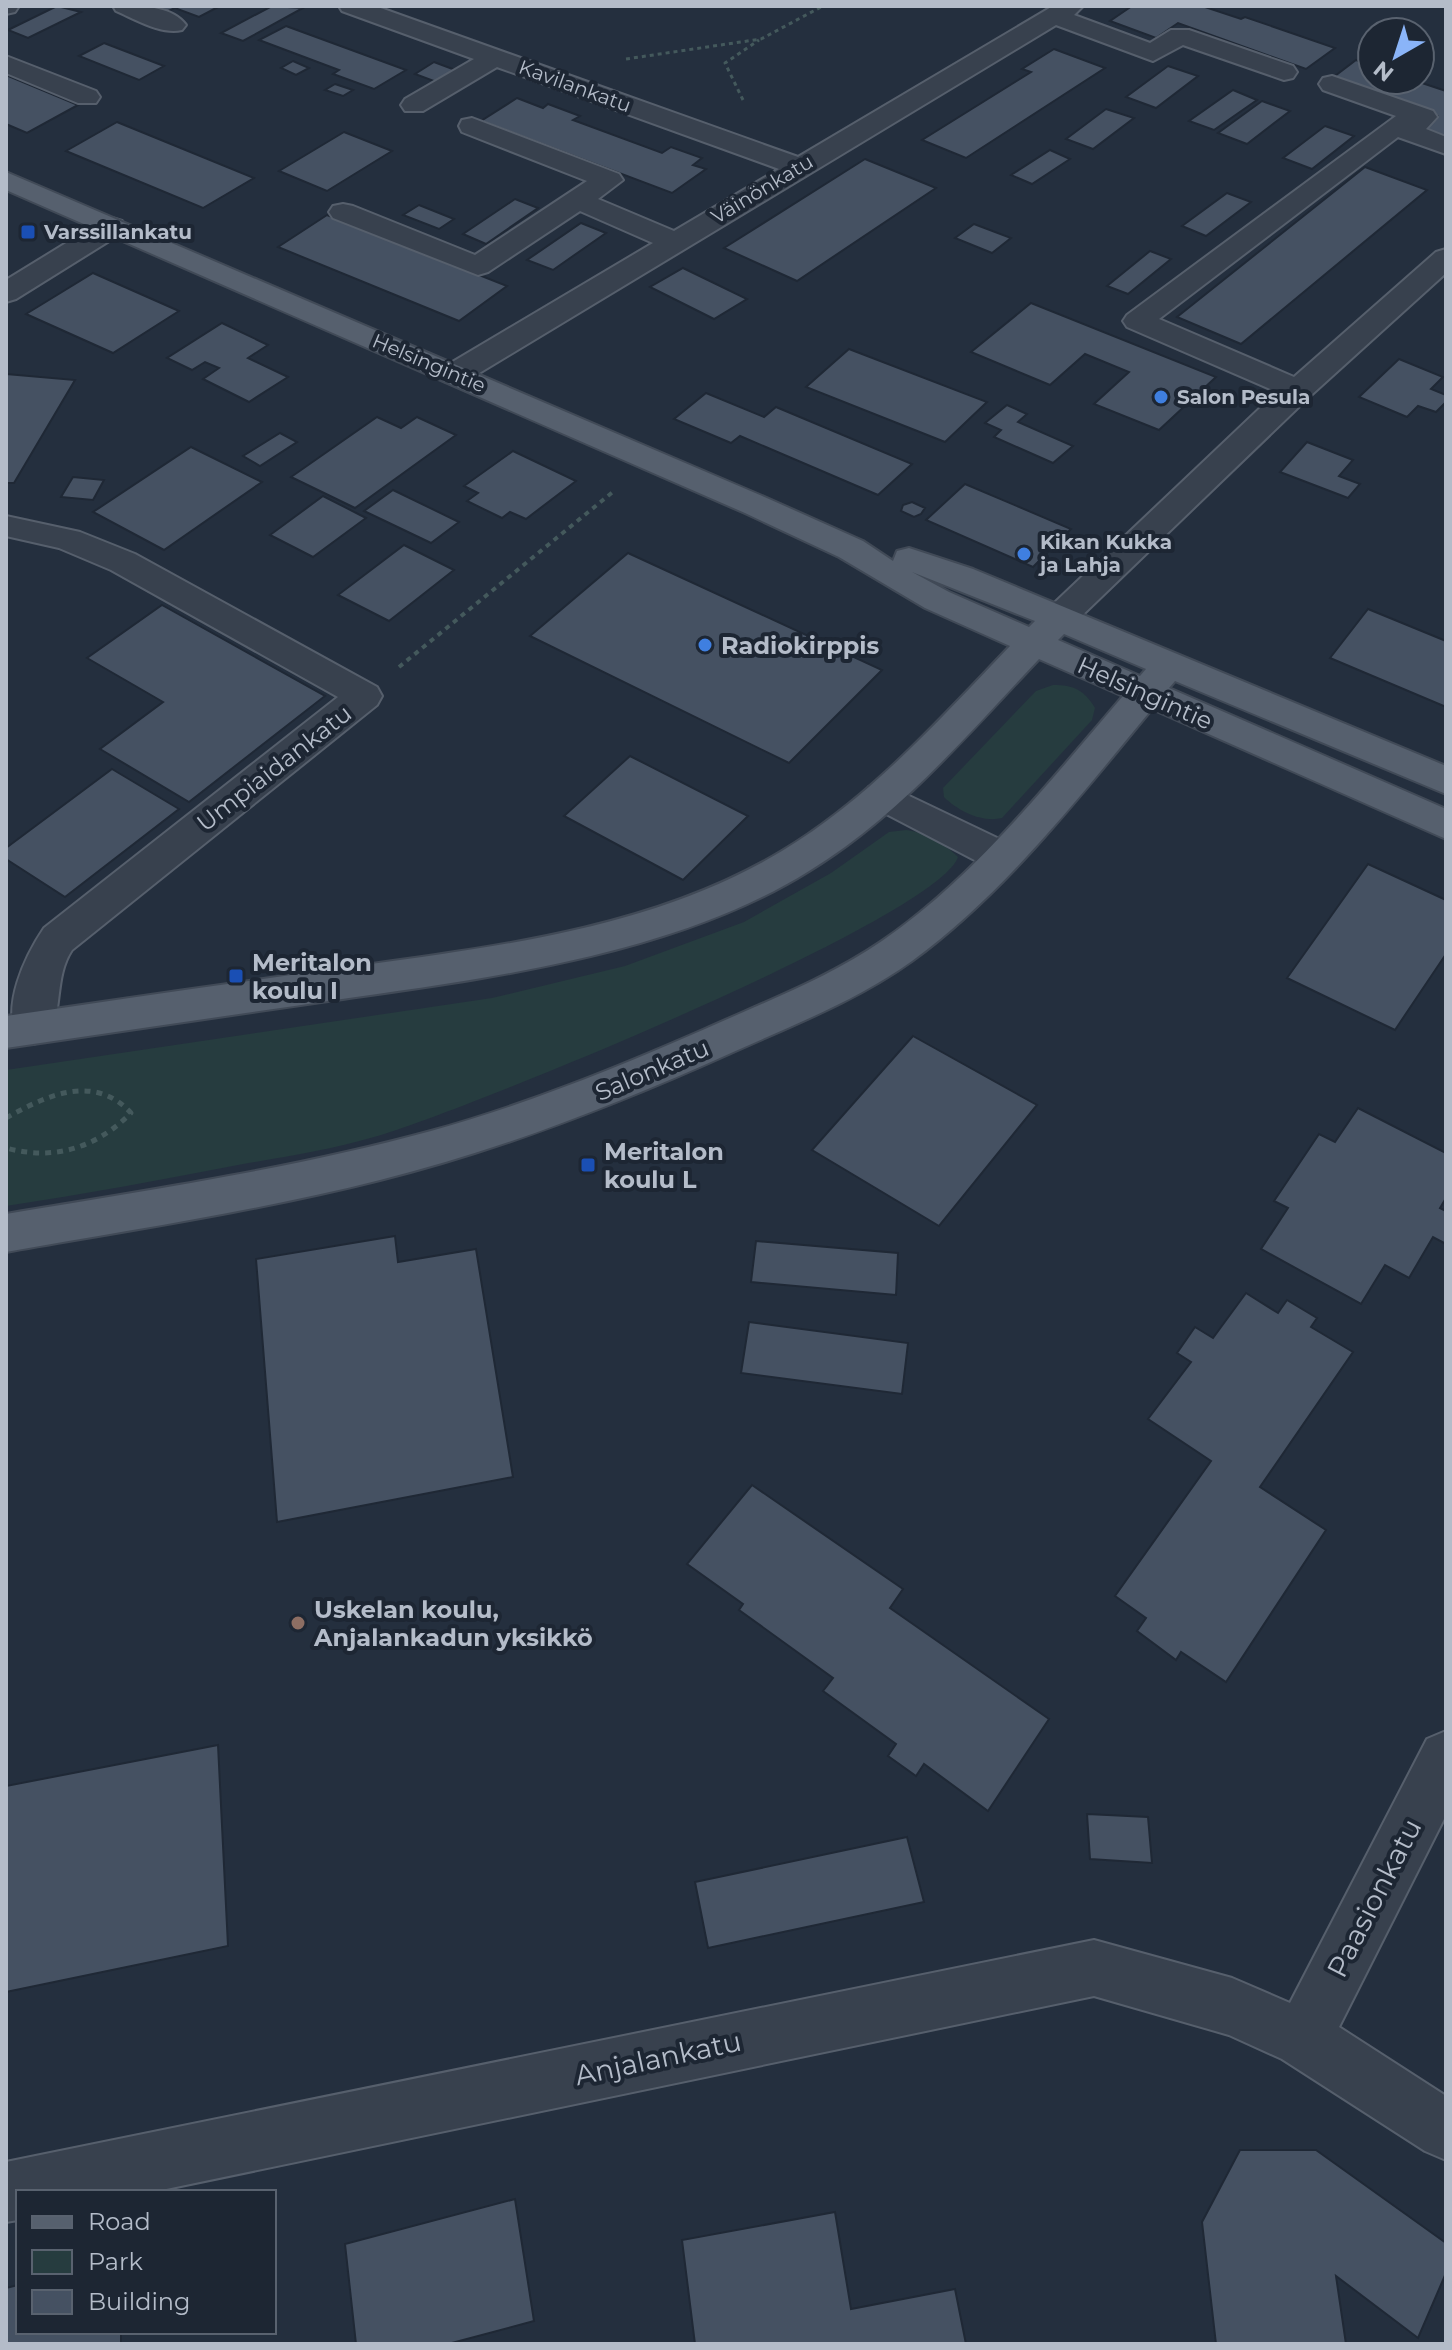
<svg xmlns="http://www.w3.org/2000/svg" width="1452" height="2350" viewBox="0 0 1452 2350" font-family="Montserrat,sans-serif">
  <rect width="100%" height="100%" fill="#242f3e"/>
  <!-- green -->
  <g fill="#263c3f">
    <path d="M1053 685C1074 685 1084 690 1095 708L1092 720 1002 818C982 823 958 811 944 797L943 788 1036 691Z"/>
    <path d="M906 830C924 832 945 844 958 857 937 919 457 1114 374 1137 330 1150 283 1157 238 1165 161 1180 84 1194 6 1206V1070L492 998 625 966 744 922 831 873 889 832Z"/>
  </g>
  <!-- building -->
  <g fill="#455162" stroke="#1f2835" stroke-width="2">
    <path d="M57 6 81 12 28 38 8 30Z"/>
    <path d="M151 6H220L199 17 175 8 166 12Z"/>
    <path d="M272 6 303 8 243 41 221 33Z"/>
    <path d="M1132 6H1202L1241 19 1245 17 1335 48 1306 69 1178 23 1156 38 1110 21Z"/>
    <path d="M286 26 406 70 374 89 333 74 339 70 259 40Z"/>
    <path d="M104 43 164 66 139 80 79 56Z"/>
    <path d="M1054 49 1105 68 966 158 922 140 1031 72 1022 69Z"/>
    <path d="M1356 60 1372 66V80H1413L1446 91V140L1419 130 1437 116 1331 79Z"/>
    <path d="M293 61 309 68 296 75 281 68Z"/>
    <path d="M434 62 458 71 439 83 415 74Z"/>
    <path d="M1168 66 1198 76 1156 108 1126 97Z"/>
    <path d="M6 75 78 105 27 133 6 124Z"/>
    <path d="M335 84 353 90 343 96 325 90Z"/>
    <path d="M1233 90 1257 100 1214 130 1189 121Z"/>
    <path d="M517 98 543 108 548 104 580 116 573 120 662 153 671 147 702 158 693 165 706 169 672 193 481 121Z"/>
    <path d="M1262 101 1290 111 1247 144 1218 133Z"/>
    <path d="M1106 109 1134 118 1093 149 1066 139Z"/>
    <path d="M117 122 254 178 203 208 66 151Z"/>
    <path d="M1325 126 1354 136 1312 169 1283 158Z"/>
    <path d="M344 132 392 151 327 191 279 171Z"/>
    <path d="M1050 150 1070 159 1032 184 1011 175Z"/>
    <path d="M865 159 936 188 797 281 724 248Z"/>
    <path d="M1365 167 1427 190 1241 344 1177 317Z"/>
    <path d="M1227 193 1251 202 1206 236 1182 226Z"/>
    <path d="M515 199 538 208 486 244 463 234Z"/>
    <path d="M419 205 454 219 439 229 403 215Z"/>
    <path d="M327 215 507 286 459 321 278 247Z"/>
    <path d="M581 223 606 233 553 270 527 260Z"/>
    <path d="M974 224 1011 238 992 253 955 238Z"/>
    <path d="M1150 251 1171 259 1128 294 1107 286Z"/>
    <path d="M683 268 747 299 714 319 650 287Z"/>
    <path d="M93 273 179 311 113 353 26 314Z"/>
    <path d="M1031 303 1216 377 1159 430 1094 404 1129 372 1085 354 1050 385 971 352Z"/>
    <path d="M222 323 268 345 248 358 288 377 249 402 203 379 219 368 205 362 192 370 167 358Z"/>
    <path d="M849 349 987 402 945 442 806 387Z"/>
    <path d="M1399 359 1443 377 1431 389 1446 395V402L1436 412 1418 406 1407 417 1359 397Z"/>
    <path d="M6 374 75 380 14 483H6Z"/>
    <path d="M706 393 764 417 776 407 912 464 878 495 740 436 731 443 674 419Z"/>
    <path d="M1007 405 1027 414 1018 422 1073 446 1053 463 994 437 1001 430 985 423Z"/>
    <path d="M377 417 401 428 417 417 456 435 355 508 291 477Z"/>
    <path d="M280 433 297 442 260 466 243 456Z"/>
    <path d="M1307 442 1353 460 1339 476 1360 484 1348 498 1280 472Z"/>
    <path d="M191 447 262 482 164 550 93 512Z"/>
    <path d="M513 451 576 481 526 519 510 512 502 518 467 501 478 493 464 486Z"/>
    <path d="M73 477 104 480 93 500 61 497Z"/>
    <path d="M965 484 1071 529 1033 567 926 520Z"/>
    <path d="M393 490 459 522 431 543 364 511Z"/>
    <path d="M323 496 366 518 313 557 270 535Z"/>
    <path d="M912 502 925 508 921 514 914 517 901 511 903 505Z"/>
    <path d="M404 545 454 570 389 621 338 595Z"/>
    <path d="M628 553 882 670 789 763 530 636Z"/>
    <path d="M162 605 325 696 189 802 100 749 163 702 87 658Z"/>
    <path d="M1368 609 1446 641V707L1330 658Z"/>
    <path d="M630 756 748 816 683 880 564 816Z"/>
    <path d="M112 769 179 809 65 897 6 859V848Z"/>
    <path d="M1368 864 1446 900V954L1395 1030 1287 978Z"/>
    <path d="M913 1036 1037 1105 939 1226 812 1150Z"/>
    <path d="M1358 1108 1446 1153V1198L1440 1208 1446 1211V1244L1433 1237 1409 1278 1385 1265 1361 1304 1261 1249 1288 1208 1274 1201 1319 1134 1335 1142Z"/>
    <path d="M395 1236 398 1262 476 1249 513 1477 277 1522 256 1259Z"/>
    <path d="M756 1241 898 1253 896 1295 751 1282Z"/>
    <path d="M1246 1293 1278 1313 1287 1300 1317 1318 1311 1327 1353 1352 1260 1487 1326 1530 1226 1682 1181 1652 1176 1660 1137 1631 1146 1618 1115 1596 1211 1461 1148 1419 1191 1362 1177 1353 1195 1327 1213 1338Z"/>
    <path d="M749 1322 908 1343 902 1394 741 1373Z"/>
    <path d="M752 1485 903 1589 890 1608 1049 1719 988 1811 924 1764 916 1776 888 1756 896 1744 823 1691 833 1678 739 1610 743 1604 687 1564Z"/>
    <path d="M218 1745 228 1946 6 1992V1786Z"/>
    <path d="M1087 1814 1148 1817 1152 1863 1090 1859Z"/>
    <path d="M907 1837 924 1902 708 1948 695 1882Z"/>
    <path d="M1240 2150H1316L1446 2243V2273L1418 2338 1336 2276 1346 2344H1216L1202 2222Z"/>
    <path d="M515 2199 534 2321 448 2344H356L345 2244Z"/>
    <path d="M835 2212 851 2309 955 2289 966 2344H695L682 2240Z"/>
    <path d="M18 2285V2332H121V2344H6V2288Z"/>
  </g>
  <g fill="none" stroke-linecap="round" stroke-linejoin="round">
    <!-- minor casing -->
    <g stroke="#565f6c" stroke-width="4">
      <g id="minor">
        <path d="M6 6H19L15 12 6 14Z"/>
        <path d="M113 6C135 6 171 4 186 25L182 30C161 35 135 19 116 11Z"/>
        <path d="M339 6H375L798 157 1053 6H1083L1074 15 1150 43 1171 30H1189L1293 66 1297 72 1293 78 1284 80 1183 45 1153 61 1056 25 466 381 455 383 444 381 440 374 444 367 653 243 580 211 488 272 478 275 333 218 329 212 333 206 343 204 353 206 475 255 587 181 462 132 459 126 462 120 472 118 619 174 623 180 598 199 674 231 779 169 497 67 423 111H405L401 105 405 99 474 59 342 11Z"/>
        <path d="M6 56 96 91 100 97 96 103H78L6 73Z"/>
        <path d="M1332 76 1433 111 1437 117 1426 129 1446 137V154L1398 137 1159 319 1294 377 1436 252 1446 249V273L1309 397 1071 626 1059 629 1047 626 1042 618 1047 610 1277 392 1127 327 1123 321 1127 315 1396 116 1323 90 1319 84 1323 78Z"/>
        <path d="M112 218 122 221 126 227 122 233 16 299 6 302V280L102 221Z"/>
        <path d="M6 516 80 532 135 554 377 687 382 696 377 705 72 950C54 977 63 1012 48 1039L33 1044 18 1039C1 1007 25 956 44 928L338 697 111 570 59 548 6 536Z"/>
        <path d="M882 783 1016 847 1021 857 1016 867 1002 871 988 867 869 805 863 796 869 787Z"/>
        <path d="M1446 1731V1815L1339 2027 1446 2096V2160L1425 2151 1282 2059 1229 2035 1094 1996 152 2192H18V2220L6 2222V2162L1094 1940 1232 1978 1290 2003 1427 1739Z"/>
      </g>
    </g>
    <!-- major casing -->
    <g stroke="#414a57" stroke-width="4">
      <path id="major" d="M6 172 769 499 863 541 893 561 897 551 909 548 973 569 1446 766V794L1175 681 1169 688 1446 809V839L1152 709C1079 797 1005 893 912 961 858 1000 793 1025 731 1053 618 1104 501 1150 380 1180 257 1211 131 1230 6 1252V1214C148 1190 292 1169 431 1131 525 1105 616 1068 705 1029 765 1002 828 978 882 941 975 877 1050 781 1123 696L1039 659C967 735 899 816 809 871 675 955 489 978 335 1000 225 1016 115 1032 6 1048V1016C116 1000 225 984 335 969 485 948 650 931 782 851 870 798 939 720 1010 646L925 608 839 557 745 513 6 190ZM912 572 1035 621 1029 627 949 592ZM1064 634 1146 669 1140 676 1058 640Z"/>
    </g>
    <!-- path-far2 -->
    <g stroke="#44595c" stroke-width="3" stroke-dasharray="4 4" stroke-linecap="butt">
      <path d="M626 59 761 39 823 6"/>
      <path d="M743 100 725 63 759 40"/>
    </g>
    <!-- path-far1 -->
    <path stroke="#44595c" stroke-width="4" stroke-dasharray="5 5" stroke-linecap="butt" d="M399 667 614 491"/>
    <!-- path -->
    <path stroke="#44595c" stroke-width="5" stroke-dasharray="6 6" stroke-linecap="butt" d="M6 1118C47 1095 94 1073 131 1113 96 1148 54 1161 6 1148"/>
    <!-- minor -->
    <use href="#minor" fill="#38414e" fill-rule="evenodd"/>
    <!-- major -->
    <use href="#major" fill="#56606e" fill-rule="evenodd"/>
  </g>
  <!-- markers -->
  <g fill="#1a4fb4" stroke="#1d2633" stroke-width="3">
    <rect x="20" y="224" width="16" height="16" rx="4"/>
    <rect x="228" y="968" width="16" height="16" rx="4"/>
    <rect x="580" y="1157" width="16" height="16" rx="4"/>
  </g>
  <g fill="#3f7fe0" stroke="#1d2633" stroke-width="3">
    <circle cx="1161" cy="397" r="8"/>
    <circle cx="1024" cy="554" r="8"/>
    <circle cx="705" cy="645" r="8"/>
  </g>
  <circle fill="#8d6e63" stroke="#1d2633" stroke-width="3" cx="298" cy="1623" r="8"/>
  <g text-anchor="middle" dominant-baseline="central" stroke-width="8" stroke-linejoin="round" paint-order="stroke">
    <!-- far-street labels -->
    <g font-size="20" fill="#b4bcc9" stroke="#1d2633">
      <text transform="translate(575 86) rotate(20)">Kavilankatu</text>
      <text transform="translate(762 189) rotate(-31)">Väinönkatu</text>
      <text transform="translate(429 363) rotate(23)">Helsingintie</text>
    </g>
    <!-- far-poi labels -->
    <g font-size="20" font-weight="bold" fill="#b4bcc9" stroke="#1d2633" text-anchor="start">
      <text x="44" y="232">Varssillankatu</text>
      <text x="1177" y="397">Salon Pesula</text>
      <text x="1040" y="542">Kikan Kukka<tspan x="1040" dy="23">ja Lahja</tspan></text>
    </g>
    <!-- poi labels -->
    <g font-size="24" font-weight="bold" fill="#b4bcc9" stroke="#1d2633" text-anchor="start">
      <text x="721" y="645">Radiokirppis</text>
      <text x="252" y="962">Meritalon<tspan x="252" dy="28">koulu I</tspan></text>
      <text x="604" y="1151">Meritalon<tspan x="604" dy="28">koulu L</tspan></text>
      <text x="314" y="1609">Uskelan koulu,<tspan x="314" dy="28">Anjalankadun yksikkö</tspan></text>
    </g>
    <!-- street labels -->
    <g font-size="24" fill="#b4bcc9" stroke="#1d2633">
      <text transform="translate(1145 693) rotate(24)">Helsingintie</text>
      <text transform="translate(274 768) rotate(-38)">Umpiaidankatu</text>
      <text transform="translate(652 1070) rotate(-23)">Salonkatu</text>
    </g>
    <!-- near-street labels -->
    <g font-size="28" fill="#b4bcc9" stroke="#1d2633">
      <text transform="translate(1374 1898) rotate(-63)">Paasionkatu</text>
      <text transform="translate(658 2058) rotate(-12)">Anjalankatu</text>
    </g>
  </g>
  <!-- border -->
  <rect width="1452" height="2350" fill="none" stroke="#b4bcc9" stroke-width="16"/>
  <!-- legend -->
  <rect x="16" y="2190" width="260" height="144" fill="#1d2633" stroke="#59626f" stroke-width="2"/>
  <rect x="32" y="2216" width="40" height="12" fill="#56606e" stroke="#59626f" stroke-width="2"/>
  <text x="88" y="2230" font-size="24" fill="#b4bcc9">Road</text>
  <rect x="32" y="2250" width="40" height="24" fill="#263c3f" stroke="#59626f" stroke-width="2"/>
  <text x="88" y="2270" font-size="24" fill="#b4bcc9">Park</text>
  <rect x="32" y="2290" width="40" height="24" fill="#455162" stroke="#59626f" stroke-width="2"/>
  <text x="88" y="2310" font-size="24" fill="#b4bcc9">Building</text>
  <!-- north arrow -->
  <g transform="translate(1396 56) rotate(219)"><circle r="38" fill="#1d2633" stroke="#59626f" stroke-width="2"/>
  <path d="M0-6L14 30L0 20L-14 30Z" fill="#8ab4f8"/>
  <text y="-12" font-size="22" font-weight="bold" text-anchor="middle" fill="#b4bcc9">N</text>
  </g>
</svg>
